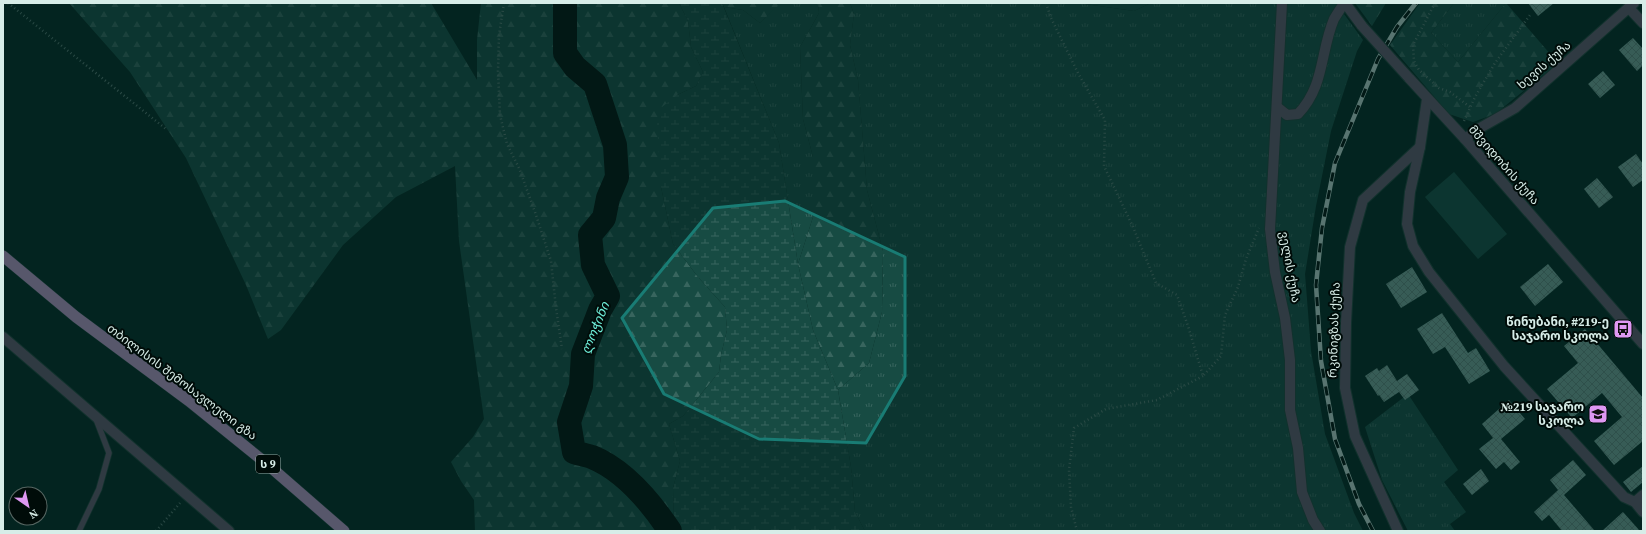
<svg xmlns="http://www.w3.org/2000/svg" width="1646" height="534" viewBox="0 0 1646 534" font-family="'Source Serif 4','Noto Sans Georgian',serif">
  <defs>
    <pattern id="grass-tufts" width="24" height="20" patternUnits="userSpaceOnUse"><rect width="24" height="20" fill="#174b43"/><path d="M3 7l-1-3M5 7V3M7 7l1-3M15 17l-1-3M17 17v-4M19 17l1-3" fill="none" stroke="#38655e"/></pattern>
    <pattern id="forest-firs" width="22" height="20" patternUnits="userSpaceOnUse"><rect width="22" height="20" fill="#174b43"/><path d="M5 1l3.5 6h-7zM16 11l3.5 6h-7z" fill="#38655e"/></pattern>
    <pattern id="wetland-marsh" width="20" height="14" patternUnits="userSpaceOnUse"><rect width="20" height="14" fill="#174b43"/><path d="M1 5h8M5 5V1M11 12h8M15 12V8" fill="none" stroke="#38655e"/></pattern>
    <pattern id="building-cross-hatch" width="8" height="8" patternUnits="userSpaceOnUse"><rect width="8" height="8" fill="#759f97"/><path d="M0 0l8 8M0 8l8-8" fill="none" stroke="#65857f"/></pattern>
  </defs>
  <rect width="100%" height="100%" fill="#042520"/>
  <!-- grass -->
  <g fill="url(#grass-tufts)">
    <path d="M780 3H818L819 13 800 47 803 119 813 157V217L798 264 779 143 724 7 743 10 760 23Z"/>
    <path d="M850 3H1078L1134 11 1151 3H1336L1363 40 1357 51 1331 131 1316 206 1305 274 1311 351 1325 434 1354 513 1363 531H865L855 512 851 467 838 390 869 363 882 312 883 251 867 190 858 80 850 45 854 14Z"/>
    <path d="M1454 3H1506L1458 62 1431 33Z"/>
    <path d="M1408 394 1458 470 1444 482 1466 512 1450 524 1455 531H1408L1382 480 1365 427Z"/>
  </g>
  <!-- forest -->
  <g fill="url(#forest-firs)">
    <path d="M69 3H431L477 80V40L481 3H679L688 21 691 47 703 72 696 86 677 95 661 187 673 244 698 277 725 307 727 330 721 355 719 372 683 416 669 424 680 461 673 488 674 531H475L474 500 461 481 451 462 473 437 484 419 459 241 455 166 396 197 343 245 281 330 268 339 246 285 186 158 130 72Z"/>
    <path d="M722 3H781L760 23 743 10 724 7Z"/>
    <path d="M818 3H850L854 14 850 45 858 80 867 190 883 251 882 312 869 363 838 390 813 330 798 264 813 217V157L803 119 800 47 819 13Z"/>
    <path d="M1355 3H1386L1372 26Z"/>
    <path d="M1420 3H1454L1431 33 1458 62 1506 3 1558 63 1495 114 1473 122 1449 114 1390 45Z"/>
  </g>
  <!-- wetland -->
  <path fill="url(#wetland-marsh)" d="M679 3H722L779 143 798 264 813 330 838 390 851 467 855 512 865 531H674L673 488 680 461 669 424 683 416 719 372 721 355 727 330 725 307 698 277 673 244 661 187 657 124 662 107 677 95 696 86 703 72 691 47 688 21Z"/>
  <!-- garden -->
  <g fill="#174b43">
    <path d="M1078 3H1151L1134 11Z"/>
    <path d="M1454 172 1507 234 1478 259 1425 197Z"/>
  </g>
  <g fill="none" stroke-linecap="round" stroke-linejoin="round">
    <!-- river -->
    <path stroke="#020907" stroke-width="24" d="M565 3V53L575 67 595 84 615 145 617 177 608 198 604 218 590 235 593 265 608 296 600 310 583 354 581 386 569 422 574 452C580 454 587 455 592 457 624 470 652 504 670 531"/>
  </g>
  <!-- building -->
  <g fill="url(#building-cross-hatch)">
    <path d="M1528 3H1554L1538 16Z"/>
    <path d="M1633 38 1643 49V65L1637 71 1619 50Z"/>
    <path d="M1603 71 1615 85 1600 98 1588 84Z"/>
    <path d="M1636 154 1643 164V180L1633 187 1618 167Z"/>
    <path d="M1597 178 1613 197 1599 208 1584 189Z"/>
    <path d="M1548 264 1563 282 1535 306 1520 287Z"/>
    <path d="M1412 267 1427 292 1401 308 1386 284Z"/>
    <path d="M1442 313 1468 353 1476 348 1490 371 1469 384 1445 347 1433 354 1417 329Z"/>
    <path d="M1585 329 1643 398V441L1614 465 1594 441 1622 417 1602 393 1572 418 1547 389 1578 363 1564 346Z"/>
    <path d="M1387 365 1397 381 1407 374 1419 390 1405 400 1399 392 1384 402 1379 395 1378 396 1365 376 1377 368 1379 371Z"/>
    <path d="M1509 400 1525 419 1501 439 1520 462 1511 470 1504 462 1496 469 1479 449 1493 438 1482 424Z"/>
    <path d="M1573 460 1586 475 1564 495 1595 531H1562L1549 515 1542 521 1534 512 1558 490 1550 480Z"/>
    <path d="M1643 466V482L1631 492 1623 482Z"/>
    <path d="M1481 469 1489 481 1472 495 1463 484Z"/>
    <path d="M1623 512 1640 531H1602Z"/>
  </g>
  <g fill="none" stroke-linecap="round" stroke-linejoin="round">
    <!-- service casing -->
    <g stroke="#22413c" stroke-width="7">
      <path id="service" d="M79 531 99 489 109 453 96 419"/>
    </g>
    <!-- minor casing -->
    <g stroke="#22413c" stroke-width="12">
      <g id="minor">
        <path d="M1282 3 1270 229 1275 272 1285 318 1290 360V410L1298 448 1302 492 1313 520 1320 531"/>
        <path d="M1629 8 1643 23"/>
        <path d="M1427 99 1420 147 1410 192 1407 224 1413 246 1429 272 1504 366 1624 497 1635 502 1643 512"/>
        <path d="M1277 107 1287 115 1298 114C1325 86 1320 52 1334 19 1337 14 1341 8 1344 3"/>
        <path d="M1465 139 1480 128 1515 108 1634 3"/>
        <path d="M3 337 229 531"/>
        <path d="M1635 502 1643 495"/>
        <path d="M1398 531 1355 436 1345 388 1346 323 1350 247 1363 200 1420 147"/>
      </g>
    </g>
    <!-- tertiary casing -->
    <g stroke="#22413c" stroke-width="12">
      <g id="tertiary">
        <path d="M1345 3 1362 26"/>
        <path d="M1409 78 1465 139 1643 344"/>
      </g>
    </g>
    <!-- trunk casing -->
    <g stroke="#22413c" stroke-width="12">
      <path id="trunk" d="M3 256 76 317 189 401 267 464 344 531"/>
    </g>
    <!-- path -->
    <g stroke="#5a7772" stroke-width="2.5" stroke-dasharray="1 3" stroke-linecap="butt">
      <path d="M8 3 166 129"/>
      <path d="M504 3 499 35 498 71 500 115 507 144 519 168 535 212 551 261 556 308 562 349"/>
      <path d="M1046 3 1051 18 1078 73 1105 120 1104 166 1133 227 1156 283 1177 295 1188 326 1203 376 1221 356 1225 315 1238 287 1246 259 1259 228"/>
      <path d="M1435 3 1413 45 1414 61 1419 70 1439 88 1450 92 1470 107"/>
      <path d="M1464 121 1475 97 1495 63 1530 15"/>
      <path d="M156 531 180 503"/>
      <path d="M1077 531 1071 507 1069 470 1074 428 1106 409 1157 400 1203 376"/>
    </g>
    <!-- service -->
    <use href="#service" stroke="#65556a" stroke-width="5.5"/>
    <!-- minor -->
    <use href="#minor" stroke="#65556a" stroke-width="10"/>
    <!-- tertiary -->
    <use href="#tertiary" stroke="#65556a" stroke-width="10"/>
    <!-- trunk -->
    <use href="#trunk" stroke="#bc94c6" stroke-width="11"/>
    <!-- rail casing -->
    <g stroke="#bfd6d1" stroke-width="4.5">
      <path id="rail" d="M1373 531 1359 504 1335 439 1321 361 1316 285 1322 228 1335 163 1378 59 1397 27 1416 3"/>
    </g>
    <!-- rail -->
    <use href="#rail" stroke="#000c09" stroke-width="3" stroke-dasharray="9" stroke-linecap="butt"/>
    <!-- tertiary-bridge casing -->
    <g stroke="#22413c" stroke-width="12" stroke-linecap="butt">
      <path id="tertiary-bridge" d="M1362 26 1409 78"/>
    </g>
    <!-- tertiary-bridge -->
    <use href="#tertiary-bridge" stroke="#65556a" stroke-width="10"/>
  </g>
  <!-- marked area -->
  <path d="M0 0H1646V534H0ZM785 201 905 257V376L866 443 759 439 664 394 622 318 713 208Z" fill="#042520" fill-opacity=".55" fill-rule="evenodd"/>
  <path fill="none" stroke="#197c74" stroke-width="3" stroke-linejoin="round" d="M785 201 905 257V376L866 443 759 439 664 394 622 318 713 208Z"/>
  <!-- icons -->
  <defs>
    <g id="bus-square" transform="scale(1)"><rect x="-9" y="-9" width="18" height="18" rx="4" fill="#de98f2" stroke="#000c09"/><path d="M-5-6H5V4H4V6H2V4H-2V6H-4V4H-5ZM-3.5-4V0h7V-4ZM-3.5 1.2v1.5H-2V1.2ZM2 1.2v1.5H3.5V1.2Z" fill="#111"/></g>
    <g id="school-square" transform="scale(1)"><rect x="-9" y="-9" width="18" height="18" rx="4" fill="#de98f2" stroke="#000c09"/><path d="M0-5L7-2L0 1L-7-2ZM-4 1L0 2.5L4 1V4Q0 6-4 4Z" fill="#111"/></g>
  </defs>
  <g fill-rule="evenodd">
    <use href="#bus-square" x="1623" y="329"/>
    <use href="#school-square" x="1598" y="414"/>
  </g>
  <g text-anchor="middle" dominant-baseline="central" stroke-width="4" stroke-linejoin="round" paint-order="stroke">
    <!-- shield labels -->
    <rect fill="#000c09" stroke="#96aaa5" stroke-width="1" x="256" y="455" width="24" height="18" rx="3"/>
    <g font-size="11" font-weight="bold" fill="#d7ede8">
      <text x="268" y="464">ს 9</text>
    </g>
    <!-- street labels -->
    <g font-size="12" fill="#d7ede8" stroke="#000c09">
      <text transform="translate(1544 65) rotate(-41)">ხევის ქუჩა</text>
      <text transform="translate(1504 165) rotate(49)">მშვიდობის ქუჩა</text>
      <text transform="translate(1290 267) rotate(80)">ველის ქუჩა</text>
      <text transform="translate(1334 330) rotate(-88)">რკინიგზას ქუჩა</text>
      <text transform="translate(182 382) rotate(37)">თბილისის შემოსავლელი გზა</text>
    </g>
    <!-- poi labels -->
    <g font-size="12" font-weight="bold" fill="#d7ede8" stroke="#000c09" text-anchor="end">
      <text x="1609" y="322">წინუბანი, #219-ე<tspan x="1609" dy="14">საჯარო სკოლა</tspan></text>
      <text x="1584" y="407">№219 საჯარო<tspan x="1584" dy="14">სკოლა</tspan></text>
    </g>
    <!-- water labels -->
    <g font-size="13" font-style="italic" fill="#6eeed9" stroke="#000c09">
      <text transform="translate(595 328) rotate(-68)">ლოჭინი</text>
    </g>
  </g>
  <!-- border -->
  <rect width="1646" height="534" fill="none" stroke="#d7ede8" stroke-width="8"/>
  <!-- north arrow -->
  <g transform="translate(28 506) rotate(146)"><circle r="19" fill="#000c09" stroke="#566662"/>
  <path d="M0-3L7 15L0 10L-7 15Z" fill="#de98f2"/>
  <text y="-6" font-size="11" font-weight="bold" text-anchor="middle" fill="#d7ede8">N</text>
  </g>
</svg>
